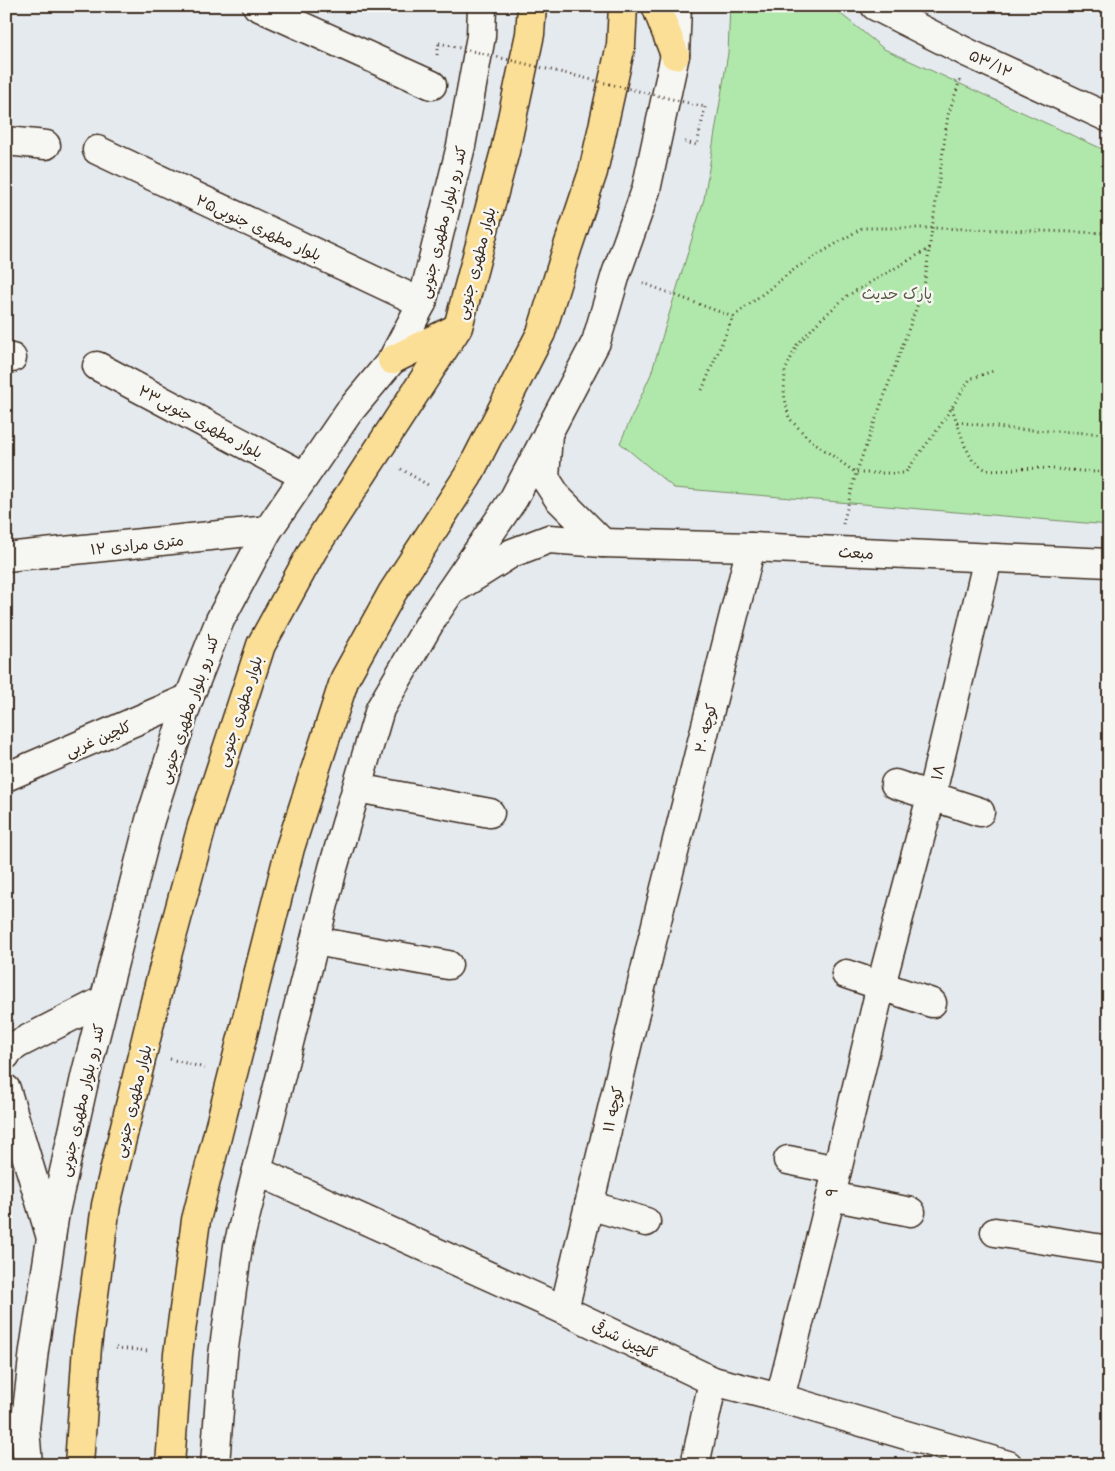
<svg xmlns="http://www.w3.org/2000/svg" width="1115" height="1471" viewBox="0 0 1115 1471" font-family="Mali,'Playpen Sans Arabic',sans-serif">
  <rect width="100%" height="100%" fill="#e5eaef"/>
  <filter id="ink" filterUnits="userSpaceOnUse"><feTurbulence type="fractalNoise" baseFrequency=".02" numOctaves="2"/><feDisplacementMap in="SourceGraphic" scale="10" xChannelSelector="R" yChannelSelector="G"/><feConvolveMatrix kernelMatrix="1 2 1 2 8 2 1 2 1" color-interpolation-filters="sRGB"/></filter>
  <g filter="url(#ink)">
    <!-- green -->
    <path fill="#b0e8ab" stroke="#768964" d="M730 6H831L884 49 1109 152V525L674 488 620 443 651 374 704 199 728 53Z"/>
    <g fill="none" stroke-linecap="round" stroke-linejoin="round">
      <!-- minor casing -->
      <g stroke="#3b2a1e" stroke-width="31">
        <g id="minor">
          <path d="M257 6 432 85"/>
          <path d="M875 6 968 53 1109 118"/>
          <path d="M6 141 46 145"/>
          <path d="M97 150 422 303"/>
          <path d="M6 357 12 358"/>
          <path d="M97 366 304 476"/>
          <path d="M6 557 268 530"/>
          <path d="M6 777 189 698"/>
          <path d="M895 784 980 812"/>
          <path d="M357 788 490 813"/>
          <path d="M315 941 448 965"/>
          <path d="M846 974 932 1003"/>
          <path d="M788 1160 837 1170"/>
          <path d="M831 1196 911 1212"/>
          <path d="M589 1205 646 1222"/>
          <path d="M995 1232 1109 1250"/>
          <path d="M564 1310 660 908 751 547"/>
          <path d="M780 1398 831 1196 881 985 931 797 988 558"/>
          <path d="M6 1423 25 1428"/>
          <path d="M695 1465 713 1381"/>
        </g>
      </g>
      <!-- tertiary casing -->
      <g stroke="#3b2a1e" stroke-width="31">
        <g id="tertiary">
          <path d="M603 543 751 547 1109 563"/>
          <path d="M450 592 512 553 549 539 603 543 558 498 545 478 548 433"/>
          <path d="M6 1055 8 1051 18 1044 104 1000"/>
          <path d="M6 1089 51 1238"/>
          <path d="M257 1171 564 1310 713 1381 780 1398 1008 1465"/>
        </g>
      </g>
      <!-- secondary casing -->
      <g stroke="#3b2a1e" stroke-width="31">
        <g id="secondary">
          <path d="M28 1465 25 1428 34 1350 55 1212 86 1073 150 820 189 698 220 620 268 530 348 413 392 360 422 303 461 146 481 36 482 6"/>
          <path d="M215 1465 223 1355 238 1246 333 868 380 709 435 614 514 498 596 342 616 274 646 190 675 55 677 6"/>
        </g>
      </g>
      <!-- primary casing -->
      <g stroke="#3b2a1e" stroke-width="31">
        <g id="primary">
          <path d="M656 6 675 55"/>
          <path d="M392 360 457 328"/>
          <path d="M79 1465 87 1346 106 1205 159 985 202 826 261 645 313 550 458 327 505 151 530 34 532 6"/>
          <path d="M170 1465 178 1354 196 1220 290 848 345 678 392 593 468 476 541 333 568 246 593 172 621 45 623 6"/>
        </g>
      </g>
      <!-- path -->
      <g stroke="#3b2a1e" stroke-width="3" stroke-dasharray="1 4" stroke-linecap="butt">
        <path d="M437 55 439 43"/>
        <path d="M685 142 697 145 705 107"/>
        <path d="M930 248 847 296 819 321 797 345 785 371 784 394 789 418 807 437 856 473H905L940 426 970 379 996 370"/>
        <path d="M643 283 733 317"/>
        <path d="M702 390 733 317 796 268 862 228H933L1109 233"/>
        <path d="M952 408 965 446 973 461 986 470 1041 468 1109 473"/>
        <path d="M957 422 1012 429 1109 434"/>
        <path d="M401 469 428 485"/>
        <path d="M843 524 856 473 924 287 948 115 960 80"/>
        <path d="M170 1059 205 1068"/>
        <path d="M116 1348 150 1351"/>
      </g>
      <!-- minor -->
      <use href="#minor" stroke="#f6f6f2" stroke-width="28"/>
      <!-- tertiary -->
      <use href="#tertiary" stroke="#f6f6f2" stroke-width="28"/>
      <!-- secondary -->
      <use href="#secondary" stroke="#f6f6f2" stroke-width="28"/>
      <!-- primary -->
      <use href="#primary" stroke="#fbdf96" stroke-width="28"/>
      <!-- path-bridge -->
      <path stroke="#3b2a1e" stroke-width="3" stroke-dasharray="1 4" stroke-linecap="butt" d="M439 43 705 107"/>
    </g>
  </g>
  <g text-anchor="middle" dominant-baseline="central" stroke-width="5" stroke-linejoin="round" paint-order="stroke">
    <!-- street labels -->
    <g font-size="15" fill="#3b2a1e" stroke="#f6f6f2">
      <text transform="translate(991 63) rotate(25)">۵۳/۱۲</text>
      <text transform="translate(442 222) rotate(-76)">کند رو بلوار مطهری جنوبی</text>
      <text transform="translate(259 227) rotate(25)">بلوار مطهری جنوبی۲۵</text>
      <text transform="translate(475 263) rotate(-75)">بلوار مطهری جنوبی</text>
      <text transform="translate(201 421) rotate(28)">بلوار مطهری جنوبی۲۳</text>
      <text transform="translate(137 544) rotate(-6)">۱۲ متری مرادی</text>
      <text transform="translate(856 552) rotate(3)">مبعث</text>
      <text transform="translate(188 709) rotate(-71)">کند رو بلوار مطهری جنوبی</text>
      <text transform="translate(239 711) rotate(-72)">بلوار مطهری جنوبی</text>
      <text transform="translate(705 728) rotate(-76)">کوچه ۲۰</text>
      <text transform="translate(98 738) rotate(-23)">کلچین غربی</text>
      <text transform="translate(937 772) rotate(-76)">۱۸</text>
      <text transform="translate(81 1100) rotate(-77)">کند رو بلوار مطهری جنوبی</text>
      <text transform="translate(132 1101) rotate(-76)">بلوار مطهری جنوبی</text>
      <text transform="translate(612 1109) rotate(-77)">کوچه ۱۱</text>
      <text transform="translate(831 1192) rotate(-77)">۹</text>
      <text transform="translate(625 1339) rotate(26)">گلچین شرقی</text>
    </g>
    <!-- park labels -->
    <g font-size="15" fill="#585a41" stroke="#f6f6f2">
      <text x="897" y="293">پارک حدیث</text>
    </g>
  </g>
  <!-- margin -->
  <rect width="1115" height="1471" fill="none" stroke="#f6f6f2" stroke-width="25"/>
  <rect x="12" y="12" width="1090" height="1446" fill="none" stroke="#3b2a1e" stroke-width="2" filter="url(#ink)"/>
</svg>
